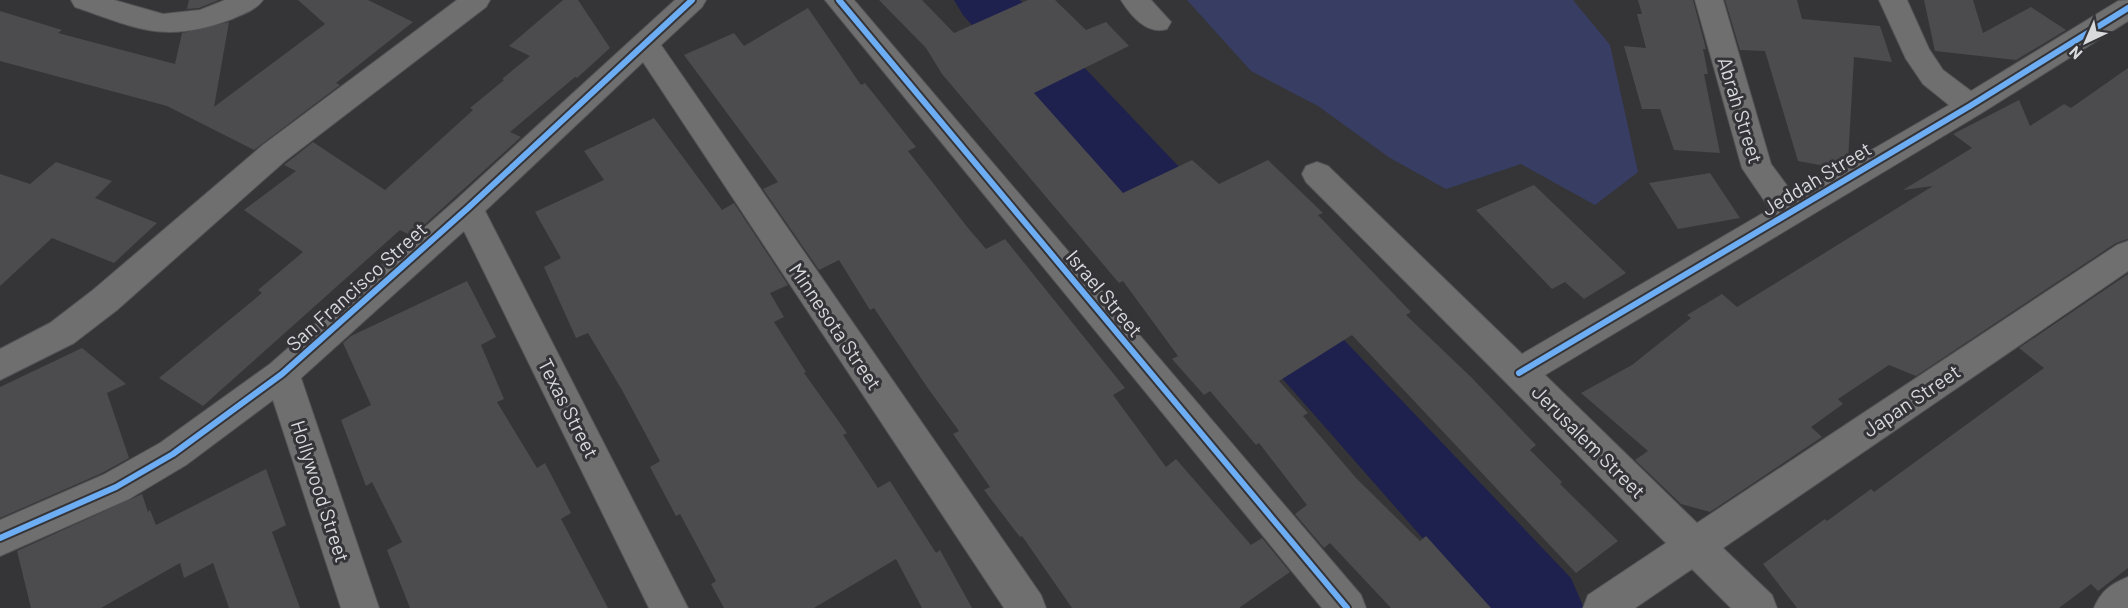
<svg xmlns="http://www.w3.org/2000/svg" width="2128" height="608" viewBox="0 0 2128 608" font-family="Barlow,sans-serif">
  <rect width="100%" height="100%" fill="#353537"/>
  <!-- green -->
  <path fill="#383e63" d="M1187 0H1573L1610 45 1638 172 1595 205 1521 164 1446 189 1390 158 1318 106 1251 71Z"/>
  <g fill="none" stroke-linecap="round" stroke-linejoin="round">
    <!-- river -->
    <path fill="#1e214d" fill-rule="evenodd" d="M954 0H1020L1571 578 1584 608H1484L963 15Z"/>
  </g>
  <!-- building -->
  <g fill="#4c4c4e">
    <path d="M189 0H219L199 8 187 9Z"/>
    <path d="M298 0H368L413 22 336 83 340 85 254 150 167 106 0 61V11L62 30 58 33 175 64 182 33 229 22 214 107 325 24Z"/>
    <path d="M563 0H578L610 48 577 78 575 77 510 132 521 137 412 236 400 230 203 406 159 378 262 293 258 290 303 252 244 210 296 171 284 165 313 142 385 190 473 110 470 108 504 80 502 79 530 56 509 46Z"/>
    <path d="M879 0H922L954 33 1028 0H1055L1086 30 1106 22 1129 46 1034 93 1123 193 1192 160 1219 184 1268 160 1323 213 1318 215 1411 312 1406 315 1471 377 1536 445 1530 450 1562 482 1560 484 1618 541 1576 573 1352 335 1279 381 1308 413 1303 416 1356 478 1420 541 1426 536 1491 608H1391L1330 543 1324 548 1295 514 1307 505 1259 443 1256 445 1210 391 1204 395 1172 359 1178 356 1123 281 1119 283 942 74 926 48Z"/>
    <path d="M1638 0H1693L1706 49H1703L1708 74H1704L1720 153 1674 150 1660 109H1642L1624 46 1646 48 1637 14H1642Z"/>
    <path d="M1725 0H1797L1802 19 1880 26 1892 62 1854 57 1848 161 1836 168 1798 161 1765 51 1740 50Z"/>
    <path d="M1924 0H1973L1983 33 2031 7 2066 30 2016 60 1935 51Z"/>
    <path d="M808 8 861 85 865 83 916 147 908 151 968 228 986 249 1005 239 1125 388 1113 395 1166 467 1176 459 1251 545 1262 538 1290 572 1239 608H1072L1022 536 1020 537 984 490 990 487 953 434 959 431 927 387 874 308 870 310 839 260 819 270 763 189 778 182 684 55 734 33 744 46Z"/>
    <path d="M2128 68V239L2116 243 1916 376 1889 365 1838 399 1843 404 1811 427 1822 437 1710 512 1681 504 1635 460 1648 451 1581 393 1632 365 1691 318 1687 315 1722 294 1737 307 1933 186 1903 190 1972 148 1953 134 2019 100 2030 126 2064 104 2071 108Z"/>
    <path d="M654 118 722 210 734 203 788 285 770 293 784 317 774 322 806 372 804 373 847 433 843 435 878 488 890 481 936 553 940 550 972 608H922L896 559 814 608H724L711 584 716 581 680 514 676 516 650 467 660 461 622 390 588 333 576 338 544 267 561 258 535 212 604 180 584 151Z"/>
    <path d="M56 162 112 181 95 198 157 223 114 263 52 238 0 286V174L30 184Z"/>
    <path d="M1710 173 1740 218 1678 229 1649 183Z"/>
    <path d="M1534 185 1626 273 1584 299 1565 282 1552 289 1476 210Z"/>
    <path d="M2128 274V568L2098 591 2091 584 2059 608H1797L1763 564 1825 519 1827 521 1871 489 1874 492 2044 368 2019 348Z"/>
    <path d="M467 281 496 337 481 345 504 399 497 402 537 468 545 463 571 513 561 519 608 608H410L387 550 402 542 372 482 366 486 341 420 371 405 343 343 351 336Z"/>
    <path d="M82 348 126 384 107 393 129 458 102 473 0 518V387Z"/>
    <path d="M266 469 286 525 272 532 300 608H229L213 563 184 578 180 563 101 608H31L17 551 142 494 148 512 150 510 156 525Z"/>
  </g>
  <g fill="none" stroke-linecap="round" stroke-linejoin="round">
    <!-- minor casing -->
    <g stroke="#525354" stroke-width="2">
      <g id="minor">
        <path d="M71 0H114L163 14 200 10 225 0H263C256 10 243 14 232 19 164 44 139 29 75 7Z"/>
        <path d="M457 0H490L486 7 285 161 117 310 74 343 0 380V349L50 323 93 290 263 145Z"/>
        <path d="M675 0H706L702 7 661 45 1041 595 1046 608H1004L643 62 485 211 688 608H649L464 231 301 378 379 608H341L273 400 186 465 129 499 0 556V520L103 475 160 443 270 364 457 199Z"/>
        <path d="M825 0H854L1361 595 1366 608H1322Z"/>
        <path d="M1121 0H1151L1171 22 1167 29C1147 35 1131 16 1121 0Z"/>
        <path d="M1695 0H1723L1771 164 1794 195 1949 105 1923 84 1906 59 1879 0H1907L1929 49 1943 70 1971 91 2118 1 2128 0V21L1980 114 1545 375 1697 523 2117 245 2128 241V271L1723 548 1772 595 1777 608H1731L1692 569 1635 608H1583L1588 595 1666 543 1306 182 1302 174 1306 166 1317 162 1328 166 1522 354 1770 209 1742 168Z"/>
        <path d="M2128 577V608H2094C2101 591 2111 584 2128 577Z"/>
      </g>
    </g>
    <!-- minor -->
    <use href="#minor" fill="#6f6f70" fill-rule="evenodd"/>
    <!-- cycleway casing -->
    <g stroke="#343438" stroke-width="10">
      <g id="cycleway">
        <path d="M839 0 1347 608"/>
        <path d="M1519 373 1970 106 2128 8"/>
        <path d="M0 538 116 487 173 454 282 374 468 208 692 0"/>
      </g>
    </g>
    <!-- cycleway -->
    <use href="#cycleway" stroke="#6dadf4" stroke-width="6"/>
  </g>
  <g text-anchor="middle" dominant-baseline="central" stroke-width="6" stroke-linejoin="round" paint-order="stroke">
    <!-- street labels -->
    <g font-size="20" fill="#d9dadc" stroke="#343438">
      <text transform="translate(1741 110) rotate(73)">Abrah Street</text>
      <text transform="translate(1816 178) rotate(-31)">Jeddah Street</text>
      <text transform="translate(356 286) rotate(-42)">San Francisco Street</text>
      <text transform="translate(1105 293) rotate(50)">Israel Street</text>
      <text transform="translate(836 326) rotate(56)">Minnesota Street</text>
      <text transform="translate(1911 400) rotate(-34)">Japan Street</text>
      <text transform="translate(569 408) rotate(63)">Texas Street</text>
      <text transform="translate(1589 441) rotate(45)">Jerusalem Street</text>
      <text transform="translate(321 491) rotate(72)">Hollywood Street</text>
    </g>
  </g>
  <!-- north arrow -->
  <g transform="translate(2086 42) rotate(224)" stroke="#343438" stroke-width="4.5" paint-order="stroke">
  <path d="M0-4.5L10 22L0 15L-10 22Z" fill="#d9dadc"/>
  <text y="-9" font-size="16" font-weight="bold" text-anchor="middle" fill="#d9dadc">N</text>
  </g>
</svg>
